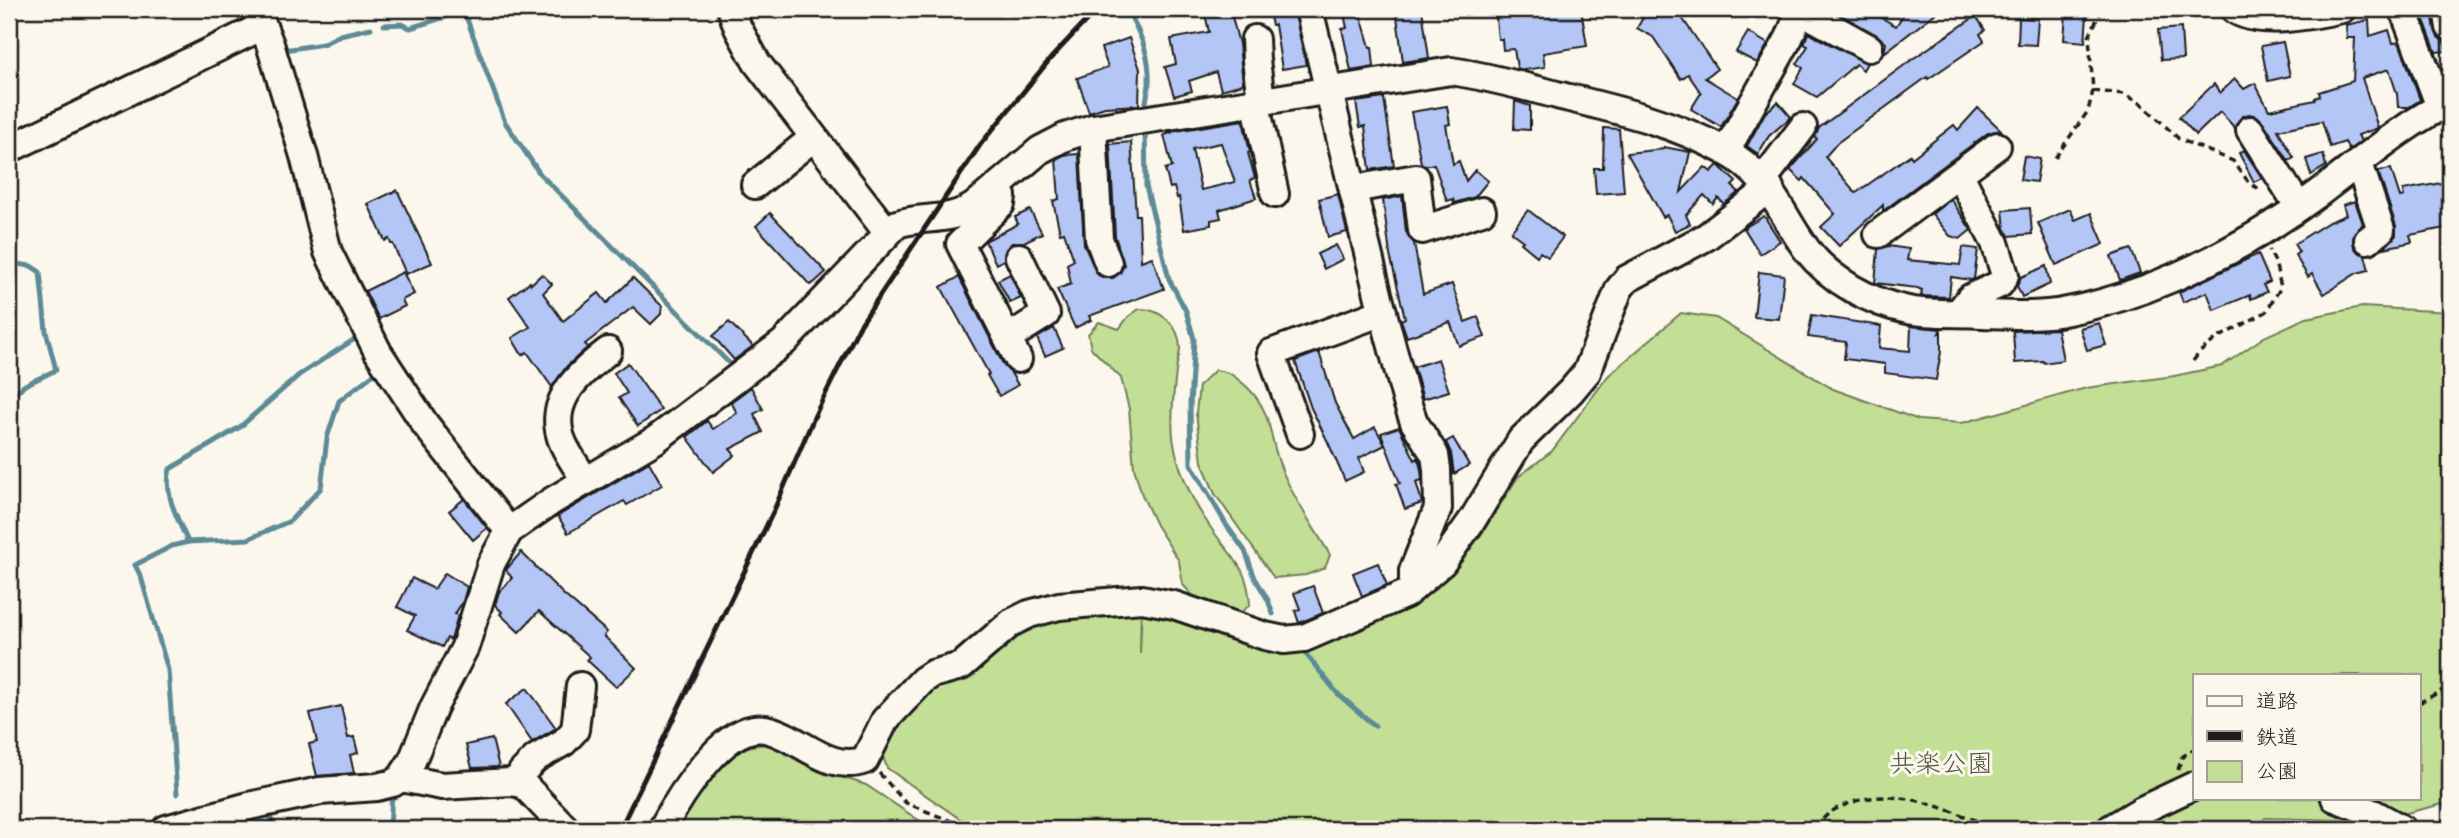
<svg xmlns="http://www.w3.org/2000/svg" width="2459" height="838" viewBox="0 0 2459 838" font-family="Mynerve,'Klee One',sans-serif">
  <rect width="100%" height="100%" fill="#fbf7ec"/>
  <filter id="ink" filterUnits="userSpaceOnUse"><feTurbulence type="fractalNoise" baseFrequency=".0143" numOctaves="2"/><feDisplacementMap in="SourceGraphic" scale="14" xChannelSelector="R" yChannelSelector="G"/><feConvolveMatrix kernelMatrix="1 2 1 2 8 2 1 2 1" color-interpolation-filters="sRGB"/></filter>
  <g filter="url(#ink)">
    <!-- green -->
    <g fill="#c3de95" stroke="#707d58" stroke-width="2" fill-rule="evenodd">
      <path d="M2362 307 2450 312V816L2443 804 2374 821 2265 818 2257 829H997L960 819 887 768 881 751 896 719 932 682 1040 617 1141 604 1140 654 1142 603 1303 649 1339 638 1396 613 1436 589 1481 535 1518 477 1552 451 1608 376 1681 313 1716 318 1833 389 1919 420 1962 423 2086 388 2174 376 2222 366 2264 337 2306 318ZM2195 675H2419V798H2195Z"/>
      <path d="M1139 309C1160 308 1180 326 1180 348 1180 353 1178 359 1177 364 1174 386 1170 422 1174 444 1180 474 1194 505 1213 531 1233 559 1248 567 1250 605L1240 613 1196 599 1183 585 1179 561 1156 525 1142 495 1134 468 1129 409 1121 378 1091 348 1088 334 1099 322 1119 329 1128 317Z"/>
      <path d="M1215 370C1232 372 1234 376 1247 387 1274 413 1268 438 1282 470 1294 500 1314 527 1330 555L1325 568 1306 575 1274 578 1215 494 1202 462 1196 413 1199 386Z"/>
      <path d="M769 744 787 749 811 767 866 785 932 829H678C690 806 719 763 741 750 748 745 760 745 769 744Z"/>
    </g>
    <g fill="none" stroke-linecap="round" stroke-linejoin="round">
      <!-- stream -->
      <g stroke="#5c8a95" stroke-width="5">
        <path d="M1127 9C1140 33 1151 56 1149 84 1148 94 1145 102 1145 112"/>
        <path d="M384 25 402 24 410 28 464 11 505 122 540 174 730 364"/>
        <path d="M284 50 323 44 340 35 371 28"/>
        <path d="M1145 129 1146 186 1169 279 1186 311 1194 339 1190 405 1191 464 1227 526 1245 551 1255 578 1268 600 1273 614"/>
        <path d="M9 263 31 266 40 272 46 331 56 370 25 385 9 398"/>
        <path d="M188 542C178 519 163 494 170 469L240 427 299 375 361 335"/>
        <path d="M1301 648 1338 694 1375 726"/>
        <path d="M177 794 168 670 141 577 135 565 172 546 188 542 248 539 290 521 321 488 327 438 339 401 375 373 372 364"/>
        <path d="M268 809 274 829"/>
        <path d="M390 829 392 792"/>
      </g>
    </g>
    <!-- building -->
    <g fill="#b4c6f6" stroke="#1c1c1c" stroke-width="2" fill-rule="evenodd">
      <path d="M1204 9H1230L1239 44 1243 84 1221 90 1216 72 1189 81 1192 91 1174 96 1165 67 1176 64 1171 39 1209 32Z"/>
      <path d="M1268 9H1294L1306 65 1282 69 1275 25H1272Z"/>
      <path d="M1343 9H1359L1370 47H1372L1374 67 1351 71 1342 29 1347 28Z"/>
      <path d="M1396 9H1422L1429 58 1403 62Z"/>
      <path d="M1495 9H1581L1587 46 1543 53 1545 67 1524 70 1517 68 1514 49 1503 50 1502 39H1498Z"/>
      <path d="M1648 9H1676L1717 69 1705 78 1738 98 1721 127 1691 109 1701 93 1688 74 1681 79 1653 37 1637 28Z"/>
      <path d="M1830 9H1866L1896 26 1907 9H1941L1884 53 1886 43 1877 35Z"/>
      <path d="M2420 9H2432L2435 30 2438 37 2444 42 2446 51 2436 52Z"/>
      <path d="M2066 13 2087 15 2085 42 2064 40Z"/>
      <path d="M1976 16 1985 30 1980 34 1984 41 1928 79 1927 77 1837 143 1825 157 1856 193 1910 155 1912 158 1954 125 1958 130 1978 108 2001 130 1988 133 1883 211V205L1839 246 1821 227 1835 214 1804 178 1802 181 1790 170 1817 139 1815 137 1819 128 1914 58Z"/>
      <path d="M2019 18 2038 19 2036 45 2018 44Z"/>
      <path d="M2369 20 2370 36 2389 30 2393 43 2399 42 2420 100 2409 107H2398L2397 94 2389 69 2362 78 2378 128 2358 135 2361 141 2349 150 2345 142 2330 147 2322 121 2278 130 2294 158 2289 161 2263 122 2257 116 2249 114 2242 116 2235 128 2220 112 2196 135 2179 117 2214 84 2220 93 2235 79 2244 89 2255 83 2269 110 2315 100V98L2320 96 2319 92 2353 81 2355 38H2347L2346 25Z"/>
      <path d="M2181 28 2183 59 2161 60 2158 30Z"/>
      <path d="M1748 32 1768 44 1757 63 1736 52Z"/>
      <path d="M1808 33 1867 63 1863 70 1856 64 1817 97 1794 84 1803 68 1797 64 1808 46 1804 44Z"/>
      <path d="M1129 38 1140 69 1139 105 1105 107 1089 112 1077 78 1108 67 1101 48Z"/>
      <path d="M2283 42 2290 76 2268 81 2261 46Z"/>
      <path d="M1384 98 1394 166 1370 170 1365 126 1360 127 1356 102Z"/>
      <path d="M1515 101 1530 106V130L1514 129Z"/>
      <path d="M1778 102 1791 117 1769 136 1758 154 1747 146 1765 113Z"/>
      <path d="M1447 106 1450 124 1446 125 1453 164 1459 161 1466 181 1475 170 1488 181 1475 197 1454 203 1453 199 1447 201 1434 164 1425 166 1421 163 1411 112Z"/>
      <path d="M1243 120 1250 152 1248 153 1255 178 1250 180 1256 198 1219 210 1221 218 1211 220V225L1184 230 1179 197 1177 198 1174 187 1170 188 1165 169 1172 167 1164 135 1171 133 1170 132ZM1221 143 1235 182 1201 190 1192 149Z"/>
      <path d="M1604 128 1619 129 1624 192 1596 194 1594 168H1603Z"/>
      <path d="M1131 142 1136 215H1139L1141 261 1152 257 1164 289 1089 316 1091 320 1075 328 1057 289 1071 284 1067 264 1074 260 1064 232 1060 233 1053 201 1059 199 1056 159 1064 155 1079 154 1084 245 1098 275 1105 278H1113L1120 273 1124 265 1115 236 1110 144Z"/>
      <path d="M1664 147 1690 152 1681 192 1705 167 1711 172 1718 165 1736 182 1732 186 1739 192 1724 204 1718 198 1713 204 1704 195 1686 215 1690 224 1675 231 1667 215 1663 217 1627 153 1664 149Z"/>
      <path d="M2244 150 2262 178 2254 182 2239 153Z"/>
      <path d="M2323 154 2326 166 2311 175 2306 159Z"/>
      <path d="M2024 156 2040 159 2036 182 2020 180Z"/>
      <path d="M2391 169 2400 197 2404 196 2403 190 2447 182 2450 200V227L2410 235 2412 242 2384 248 2396 235V226L2378 171Z"/>
      <path d="M397 190 432 263 406 274 393 244H391L389 239 385 241 368 204Z"/>
      <path d="M1338 194 1347 232 1328 237 1319 199Z"/>
      <path d="M1402 196 1406 232 1414 243 1423 294 1452 284 1465 322 1478 317 1485 337 1459 346 1450 322 1407 337 1401 320 1405 318 1390 255 1383 200Z"/>
      <path d="M1951 199 1971 230 1960 239 1950 236 1932 214Z"/>
      <path d="M2355 201 2363 224 2354 233 2353 243 2356 250 2365 255 2369 270 2357 273 2324 294 2312 274 2308 277 2295 255 2299 252 2294 244 2329 222 2346 215 2343 205Z"/>
      <path d="M2030 208 2032 234 2009 236 2005 228 2003 210Z"/>
      <path d="M2070 209 2075 220 2091 213 2104 244 2056 265 2038 223Z"/>
      <path d="M1030 210 1042 233 1024 242 1012 243 1006 249 1004 260 996 264 985 241 1018 224 1015 217Z"/>
      <path d="M1528 210 1563 237 1548 257 1540 252 1537 256 1521 243 1523 241 1511 232Z"/>
      <path d="M770 213 826 272 814 283 810 285 756 226Z"/>
      <path d="M1764 216 1780 241 1760 254 1744 228Z"/>
      <path d="M1336 245 1343 259 1324 269 1317 254Z"/>
      <path d="M1888 246 1909 249 1907 260 1960 265 1963 247 1978 249 1974 279 1971 280 1951 277 1949 297 1921 296 1922 290 1917 288 1875 283 1878 249Z"/>
      <path d="M2131 249 2140 273 2120 280 2111 256Z"/>
      <path d="M2258 254 2270 282 2263 285 2267 292 2251 299 2250 295 2214 310 2207 292 2183 302 2179 292Z"/>
      <path d="M2046 266 2050 284 2022 297 2017 286 2021 277Z"/>
      <path d="M403 272 414 294 402 300 405 306 379 319 365 291Z"/>
      <path d="M1759 272 1784 275 1779 319 1754 317Z"/>
      <path d="M542 274 552 284 543 293 563 321 599 293 607 303 633 278 662 306 661 314 651 324 633 307 585 344 588 347 567 366 552 387 527 352 522 355 512 338 530 327 509 297 530 282 531 284Z"/>
      <path d="M1010 274 1021 298 1010 303 998 280Z"/>
      <path d="M959 277 1004 366 1011 373 1018 385 999 396 987 375 989 374 941 287Z"/>
      <path d="M1812 315 1881 326 1879 348 1910 351 1911 326 1941 329 1939 333 1941 332V352L1936 380 1885 373V364L1844 359 1846 342 1808 337Z"/>
      <path d="M729 322 753 346 734 360 713 336Z"/>
      <path d="M2099 323 2106 345 2087 350 2080 328Z"/>
      <path d="M1054 328 1063 348 1045 356 1037 338Z"/>
      <path d="M2057 329 2063 360 2044 363 2043 361 2015 363 2013 331Z"/>
      <path d="M1319 352 1335 403 1354 439 1375 427 1385 445 1359 458 1364 472 1345 481 1328 442 1311 408 1295 361Z"/>
      <path d="M1438 359 1449 391 1423 399 1414 367Z"/>
      <path d="M628 363 661 410 638 426 619 398 627 393 614 373Z"/>
      <path d="M751 387 763 409 754 414 763 432 730 449 735 455 713 472 687 437 707 421 713 429 737 413 731 402Z"/>
      <path d="M1399 427 1415 460 1418 458 1421 470 1422 480 1416 482 1422 503 1405 509 1396 484 1400 483 1381 433Z"/>
      <path d="M1453 438 1469 465 1454 474 1451 453 1446 442Z"/>
      <path d="M649 462 662 485 627 505 624 501 568 533 558 516Z"/>
      <path d="M464 499 487 528 473 540 449 511Z"/>
      <path d="M521 552 563 594 607 632 604 636 636 668 616 687 587 660 590 657 539 611 519 632 500 614 502 612 495 605 499 592 512 578 506 570Z"/>
      <path d="M1378 563 1387 585 1362 596 1353 573Z"/>
      <path d="M445 573 467 587 463 601 455 614 458 615 451 640 447 638 442 647 407 630 415 616 397 607 412 578 434 589Z"/>
      <path d="M1313 586 1323 613 1299 623 1295 611 1300 609 1294 593Z"/>
      <path d="M527 688 556 728 532 742 506 704Z"/>
      <path d="M341 706 348 738 354 737 358 753 350 755 354 773 317 776 309 744 317 742 310 713Z"/>
      <path d="M492 739 499 767 472 768 466 745Z"/>
    </g>
    <g fill="none" stroke-linecap="round" stroke-linejoin="round">
      <!-- minor casing -->
      <g stroke="#1c1c1c" stroke-width="32">
        <g id="minor">
          <path d="M256 9 270 44 304 156 328 252 378 352 425 424 509 531"/>
          <path d="M731 9 738 28 757 63 887 232"/>
          <path d="M1309 9 1379 298 1407 402 1414 422 1435 455 1437 469 1438 508 1413 571V588"/>
          <path d="M2234 9C2257 27 2315 15 2342 9"/>
          <path d="M2403 9 2440 107"/>
          <path d="M2447 9 2450 27"/>
          <path d="M1800 10 1869 48"/>
          <path d="M1255 39 1256 60 1261 100"/>
          <path d="M1255 100 1275 194"/>
          <path d="M1093 128 1099 239 1108 263"/>
          <path d="M2250 130 2299 207"/>
          <path d="M9 149 263 26"/>
          <path d="M1726 151 1789 38 1801 9"/>
          <path d="M2359 163 2381 230 2368 240"/>
          <path d="M1763 180 1803 127"/>
          <path d="M755 185 813 138"/>
          <path d="M1353 189 1416 178 1422 230 1482 211"/>
          <path d="M1002 196 1001 204 960 244 1018 359"/>
          <path d="M1878 234 1997 146"/>
          <path d="M1959 312 1970 298 2000 284 2005 275 1995 243 1960 175"/>
          <path d="M1008 338 1046 314 1019 257"/>
          <path d="M1300 434 1271 353 1383 312"/>
          <path d="M586 481C577 467 566 453 561 438 548 399 581 372 608 351"/>
          <path d="M401 778 442 786 511 782 523 784 566 829"/>
          <path d="M517 783 522 772 536 758 564 742 575 730 580 686"/>
          <path d="M2335 798 2373 813 2402 829"/>
          <path d="M166 829 249 806 320 791 377 787 393 783 401 778 412 761 434 707 465 647 491 564 509 531 552 501 655 440 784 342 897 224C924 215 947 223 974 206L1040 150 1065 137 1093 128 1451 71C1487 76 1522 86 1557 95 1614 109 1673 122 1725 151 1771 176 1779 212 1807 250 1830 280 1871 303 1908 310 1932 315 1959 312 1983 314 2011 315 2040 317 2068 311 2094 306 2120 298 2145 289 2207 266 2266 232 2319 193 2362 161 2402 125 2450 102"/>
          <path d="M662 829C678 799 725 721 765 729 800 736 828 774 865 760L885 720 923 680 932 674 961 666 1011 623 1029 614 1059 606 1142 599 1174 605 1265 636 1284 640 1304 638 1406 594 1442 563 1473 519 1521 440 1571 391 1587 372 1619 289 1627 279 1706 237 1770 188"/>
          <path d="M2110 829 2142 810 2195 785"/>
        </g>
      </g>
      <!-- path -->
      <g stroke="#1c1c1c" stroke-width="3.5" stroke-dasharray="7 5" stroke-linecap="butt">
        <path d="M2093 91 2124 94 2142 104 2179 139 2233 161 2250 184 2260 189"/>
        <path d="M2055 158 2088 111 2093 91 2089 36 2102 9"/>
        <path d="M2193 361 2200 352 2216 339 2266 312 2281 287 2275 262 2269 250"/>
        <path d="M2419 703 2450 686"/>
        <path d="M2178 770 2182 757 2195 748"/>
        <path d="M879 773 906 803 971 829"/>
        <path d="M1816 829C1821 818 1833 809 1845 805 1897 783 1949 811 1998 829"/>
        <path d="M2268 829 2339 823"/>
      </g>
      <!-- minor -->
      <use href="#minor" stroke="#fbf7ec" stroke-width="26"/>
      <!-- rail -->
      <path stroke="#1c1c1c" stroke-width="5" d="M620 829 774 510 815 415 859 327 980 145 1051 58 1097 9"/>
    </g>
  </g>
  <g text-anchor="middle" dominant-baseline="central" stroke-width="6" stroke-linejoin="round" paint-order="stroke">
    <!-- park labels -->
    <g font-size="26" fill="#4e5640" stroke="#fbf7ec">
      <text x="1941" y="765">共楽公園</text>
    </g>
  </g>
  <!-- margin -->
  <rect width="2459" height="838" fill="none" stroke="#fbf7ec" stroke-width="35"/>
  <rect x="18" y="18" width="2424" height="803" fill="none" stroke="#1c1c1c" stroke-width="2.5" filter="url(#ink)"/>
  <!-- legend -->
  <rect x="2193" y="674" width="228" height="126" fill="#fbf7ec" stroke="#a29f99" stroke-width="2"/>
  <rect x="2207" y="696" width="35" height="10" fill="#fbf7ec" stroke="#a29f99" stroke-width="2"/>
  <text x="2256" y="708" font-size="21" fill="#1c1c1c">道路</text>
  <rect x="2207" y="731" width="35" height="10" fill="#1c1c1c" stroke="#a29f99" stroke-width="2"/>
  <text x="2256" y="744" font-size="21" fill="#1c1c1c">鉄道</text>
  <rect x="2207" y="761" width="35" height="21" fill="#c3de95" stroke="#a29f99" stroke-width="2"/>
  <text x="2256" y="778" font-size="21" fill="#1c1c1c">公園</text>
</svg>
